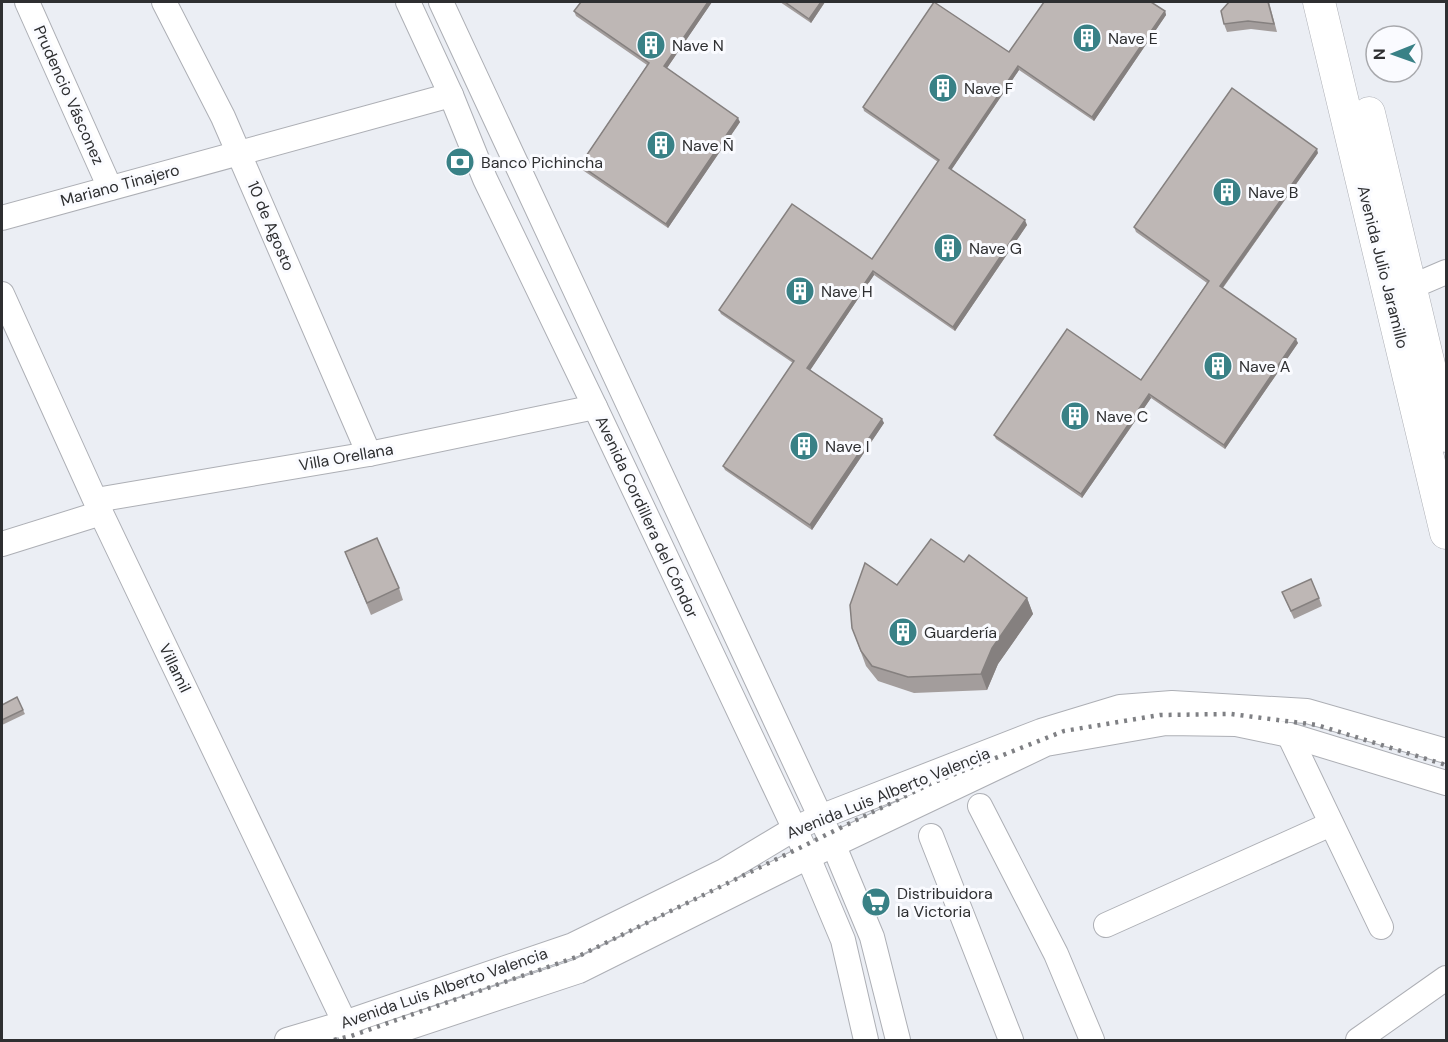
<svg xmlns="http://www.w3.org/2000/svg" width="1448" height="1042" viewBox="0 0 1448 1042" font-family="'DM Sans',sans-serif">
  <rect width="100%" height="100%" fill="#ebeef4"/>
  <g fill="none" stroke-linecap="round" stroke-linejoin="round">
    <!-- minor casing -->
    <g stroke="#adafb5" stroke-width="26">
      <g id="minor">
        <path d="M27 2 110 188"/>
        <path d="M164 2 223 117 369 454"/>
        <path d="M408 2 451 95 485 179 595 407 808 857 843 940 866 1040"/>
        <path d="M441 2 834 846 872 937 898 1040"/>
        <path d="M2 218 451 95"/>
        <path d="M1411 287 1446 272"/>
        <path d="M2 294 101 513 353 1040"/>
        <path d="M96 500 369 454 595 407"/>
        <path d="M2 544 101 513"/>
        <path d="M1289 735 1381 927"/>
        <path d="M980 806 1056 954 1092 1040"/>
        <path d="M931 836 1011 1040"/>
        <path d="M1106 925 1331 824"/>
        <path d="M287 1040 344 1023 573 945 724 871 794 829 820 817 1041 731 1120 707 1172 703 1307 711 1446 751"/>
        <path d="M371 1040 579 971 808 857 1046 744 1166 723 1236 724 1289 735 1446 783"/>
        <path d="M1358 1040 1446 978"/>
      </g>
    </g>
    <!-- major casing -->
    <g stroke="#adafb5" stroke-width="33">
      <g id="major">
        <path d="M1319 2 1446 533"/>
        <path d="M1369 113 1446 436"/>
      </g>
    </g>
    <!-- minor -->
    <use href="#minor" stroke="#fff" stroke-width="24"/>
    <!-- major -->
    <use href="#major" stroke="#fff" stroke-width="32"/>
    <!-- rail -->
    <path stroke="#7f8084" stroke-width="4.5" stroke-dasharray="3 6" stroke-linecap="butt" d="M334 1040 351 1036 579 956 932 783 1064 731 1160 715 1231 714 1317 725 1446 765"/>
  </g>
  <!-- wall -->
  <g fill="#a39d9c">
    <path d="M712 2 667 68 740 122 668 228 581 169 580 165 647 65 576 16 574 11Z"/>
    <path d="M780 2H825L811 23Z"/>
    <path d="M1269 2 1277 32 1251 29 1227 32 1224 24Z"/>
    <path d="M1165 11 1166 15 1094 121 1019 70 951 170 1027 225 955 331 874 275 810 370 884 423 812 530 725 470 723 466 793 363 721 314 719 310 872 259 938 162 864 111 863 107 1009 52Z"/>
    <path d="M1318 153 1223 288 1298 343 1225 449 1151 398 1082 498 996 439 994 435 1141 380 1207 283 1136 232 1134 227Z"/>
    <path d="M345 552 399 588 403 600 371 615Z"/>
    <path d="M964 562 1027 598 1033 614 998 664 987 690 914 693 878 681 866 666 852 628 897 585Z"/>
    <path d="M1282 592 1319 598 1322 606 1294 619Z"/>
    <path d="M2 705 23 710 25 714 2 725Z"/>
  </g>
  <!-- shaded-wall -->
  <g fill="#85807f">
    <path d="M708 2H712L665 71 664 66Z"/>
    <path d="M821 2H825L811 23 809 19Z"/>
    <path d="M1165 11 1166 15 1094 121 1092 117Z"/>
    <path d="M1018 66 1019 70 950 172 949 168Z"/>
    <path d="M738 118 740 122 668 228 666 224Z"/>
    <path d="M1317 149 1318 153 1221 290 1220 286Z"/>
    <path d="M1025 220 1027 225 955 331 953 327Z"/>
    <path d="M873 271 874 275 809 372 807 368Z"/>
    <path d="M1296 339 1298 343 1225 449 1224 445Z"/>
    <path d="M1149 394 1151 398 1082 498 1081 494Z"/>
    <path d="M882 419 884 423 812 530 810 525Z"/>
    <path d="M1027 598 1033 614 998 664 987 690 981 674 992 648Z"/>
  </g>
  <!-- building -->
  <g fill="#beb7b5" stroke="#85807f" stroke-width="1.5">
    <path d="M581 2H708L664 66 738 118 666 224 580 165 649 63 574 11Z"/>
    <path d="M785 2H821L809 19Z"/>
    <path d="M934 2 1009 52 1044 2H1151L1165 11 1092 117 1018 66 949 168 1025 220 953 327 873 271 807 368 882 419 810 525 723 466 794 361 719 310 792 204 872 259 939 160 863 107Z"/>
    <path d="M1229 2H1268L1274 24 1248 21 1224 24 1221 11Z"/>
    <path d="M1232 88 1317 149 1220 286 1296 339 1224 445 1149 394 1081 494 994 435 1067 329 1141 380 1209 281 1134 227Z"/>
    <path d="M377 538 399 588 367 603 345 552Z"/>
    <path d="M931 539 964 562 969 555 1027 598 992 648 981 674 908 677 872 666 861 651 852 628 850 605 865 563 897 585Z"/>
    <path d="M1311 579 1319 598 1291 611 1282 592Z"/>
    <path d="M17 697 23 710 2 720V705Z"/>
  </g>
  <!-- icons -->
  <defs>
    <g id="building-disc" transform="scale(1.5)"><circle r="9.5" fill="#398186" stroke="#fafbff"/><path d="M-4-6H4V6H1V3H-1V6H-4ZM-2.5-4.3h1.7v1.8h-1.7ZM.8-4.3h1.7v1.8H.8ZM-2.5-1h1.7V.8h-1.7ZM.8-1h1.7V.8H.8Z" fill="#fff"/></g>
    <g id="bank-disc" transform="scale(1.5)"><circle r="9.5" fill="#398186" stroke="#fafbff"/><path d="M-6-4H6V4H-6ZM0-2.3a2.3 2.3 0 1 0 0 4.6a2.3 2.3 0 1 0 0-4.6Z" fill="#fff"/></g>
    <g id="supermarket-disc" transform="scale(1.5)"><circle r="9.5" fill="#398186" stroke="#fafbff"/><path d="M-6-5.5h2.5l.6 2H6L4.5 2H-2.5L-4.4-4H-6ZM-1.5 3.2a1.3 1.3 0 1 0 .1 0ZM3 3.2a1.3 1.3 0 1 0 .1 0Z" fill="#fff"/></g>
  </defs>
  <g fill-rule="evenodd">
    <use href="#building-disc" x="1087" y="38"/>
    <use href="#building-disc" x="651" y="45"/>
    <use href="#building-disc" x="943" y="88"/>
    <use href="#building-disc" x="661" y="145"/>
    <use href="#bank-disc" x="460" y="162"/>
    <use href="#building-disc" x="1227" y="192"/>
    <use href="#building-disc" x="948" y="248"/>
    <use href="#building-disc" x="800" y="291"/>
    <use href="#building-disc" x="1218" y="366"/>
    <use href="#building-disc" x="1075" y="416"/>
    <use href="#building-disc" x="804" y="446"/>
    <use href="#building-disc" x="903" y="632"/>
    <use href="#supermarket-disc" x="876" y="902"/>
  </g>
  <g text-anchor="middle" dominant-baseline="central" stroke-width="6" stroke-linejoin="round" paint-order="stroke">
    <!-- poi labels -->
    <g font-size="16" fill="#2e2f31" stroke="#fafbff" text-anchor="start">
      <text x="1108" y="38">Nave E</text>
      <text x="672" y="45">Nave N</text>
      <text x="964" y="88">Nave F</text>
      <text x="682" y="145">Nave Ñ</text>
      <text x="481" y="162">Banco Pichincha</text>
      <text x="1248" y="192">Nave B</text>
      <text x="969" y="248">Nave G</text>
      <text x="821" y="291">Nave H</text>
      <text x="1239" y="366">Nave A</text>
      <text x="1096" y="416">Nave C</text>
      <text x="825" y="446">Nave I</text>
      <text x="924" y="632">Guardería</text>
      <text x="897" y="893">Distribuidora<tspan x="897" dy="18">la Victoria</tspan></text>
    </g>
    <!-- street labels -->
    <g font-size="16" fill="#2e2f31" stroke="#fafbff">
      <text transform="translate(69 95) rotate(66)">Prudencio Vásconez</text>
      <text transform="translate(120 185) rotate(-15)">Mariano Tinajero</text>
      <text transform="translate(271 226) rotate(67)">10 de Agosto</text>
      <text transform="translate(1383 267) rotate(76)">Avenida Julio Jaramillo</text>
      <text transform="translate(346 457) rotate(-10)">Villa Orellana</text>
      <text transform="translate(647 517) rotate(65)">Avenida Cordillera del Cóndor</text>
      <text transform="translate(175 668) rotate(64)">Villamil</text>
      <text transform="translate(888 793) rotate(-22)">Avenida Luis Alberto Valencia</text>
      <text transform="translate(444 988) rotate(-19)">Avenida Luis Alberto Valencia</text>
    </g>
  </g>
  <!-- border -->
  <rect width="1448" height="1042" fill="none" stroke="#2e2f31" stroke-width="6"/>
  <!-- north arrow -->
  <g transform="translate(1394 54) rotate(269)"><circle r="28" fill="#fafbff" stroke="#a8a9ad" stroke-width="1.5"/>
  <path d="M0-4.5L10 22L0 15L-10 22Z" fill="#398186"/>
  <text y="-9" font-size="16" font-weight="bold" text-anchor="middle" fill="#2e2f31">N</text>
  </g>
</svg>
